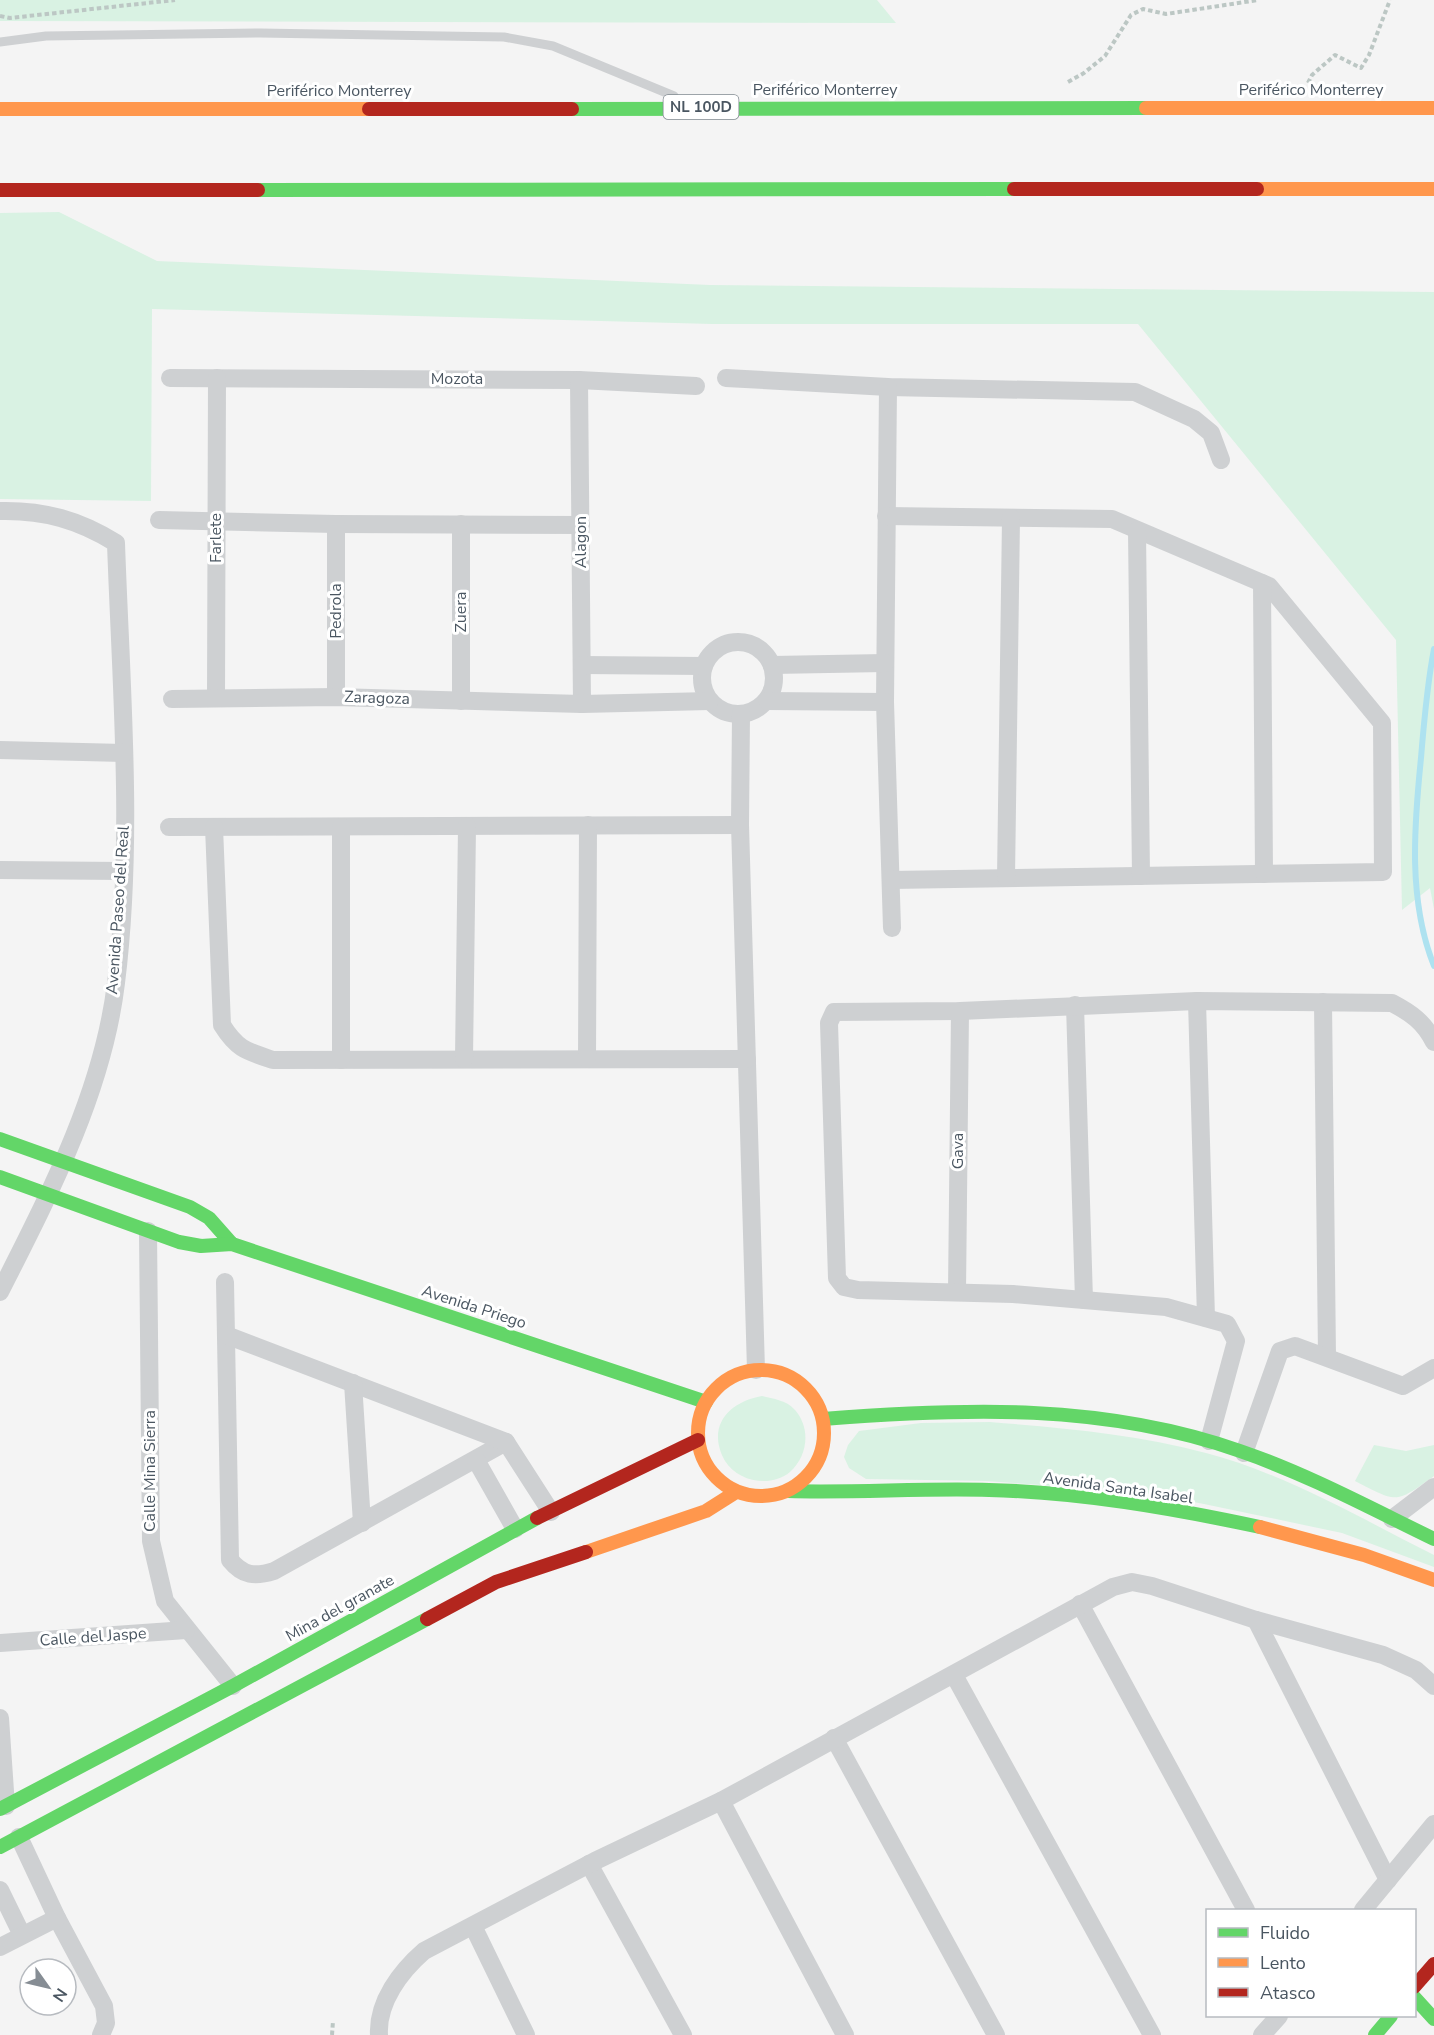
<svg xmlns="http://www.w3.org/2000/svg" width="1434" height="2035" viewBox="0 0 1434 2035" font-family="'Nunito Sans',sans-serif">
  <rect width="100%" height="100%" fill="#f4f4f4"/>
  <!-- green -->
  <g fill="#d9f2e3">
    <path d="M0 0H877L896 23 0 21Z"/>
    <path d="M59 212 157 261 710 285 1434 292V909L1430 888 1402 910 1396 640 1138 324H712L152 309 151 501 0 499V213Z"/>
    <path d="M762 1396C773 1399 787 1400 795 1410 811 1428 808 1456 790 1472 771 1488 738 1482 725 1461 706 1427 728 1402 762 1396Z"/>
    <path d="M990 1422C1063 1428 1136 1434 1206 1453 1286 1474 1360 1518 1434 1555V1567L1342 1533 1204 1504 1140 1492 986 1481 866 1479 849 1468 844 1457 848 1445 859 1431 921 1423Z"/>
    <path d="M1374 1445 1406 1451 1434 1445V1476C1395 1504 1398 1503 1355 1481Z"/>
  </g>
  <g fill="none" stroke-linecap="round" stroke-linejoin="round">
    <!-- stream -->
    <path stroke="#aee2f0" stroke-width="6" d="M1434 649C1427 685 1424 721 1421 758 1414 827 1408 901 1434 966"/>
    <!-- path -->
    <g stroke="#bcc7c4" stroke-width="4" stroke-dasharray="4.5 3" stroke-linecap="butt">
      <path d="M0 16 10 18 175 0"/>
      <path d="M1068 82 1084 73 1105 56 1131 15 1143 9 1166 14 1258 0"/>
      <path d="M1308 83 1312 75 1335 55 1361 68 1369 55 1390 0"/>
      <path d="M332 2035 333 2021"/>
    </g>
    <!-- lane -->
    <path stroke="#ced0d2" stroke-width="9" d="M0 42 46 36 260 33 504 37 553 46 674 96"/>
    <!-- street -->
    <g stroke="#ced0d2" stroke-width="18">
      <path d="M170 378 579 380 696 386"/>
      <path d="M726 378 888 387 1135 392 1194 419 1211 433 1221 460"/>
      <path d="M579 380 582 704"/>
      <path d="M888 387 885 702 892 928"/>
      <path d="M0 511C44 510 79 520 116 543 121 689 134 838 116 983 103 1092 49 1195 0 1292"/>
      <path d="M886 516 1112 519 1269 586 1382 723 1383 872 891 880"/>
      <path d="M159 520 336 524 581 525"/>
      <path d="M461 524V701"/>
      <path d="M1137 531 1141 876"/>
      <path d="M1262 583 1264 874"/>
      <circle cx="738" cy="678" r="36"/>
      <path d="M582 665 704 666"/>
      <path d="M772 665 885 663"/>
      <path d="M216 697 217 378"/>
      <path d="M336 697V524"/>
      <path d="M172 699 336 697 582 704 710 701"/>
      <path d="M767 701 885 702"/>
      <path d="M741 714 740 825 756 1370"/>
      <path d="M0 750 124 753"/>
      <path d="M169 827 740 825"/>
      <path d="M214 827 222 1025C237 1049 246 1051 273 1060L747 1059"/>
      <path d="M341 827V1060"/>
      <path d="M0 870 124 871"/>
      <path d="M1006 878 1011 518"/>
      <path d="M1197 1001 1206 1318"/>
      <path d="M1323 1002 1327 1357"/>
      <path d="M1075 1005 1084 1300"/>
      <path d="M464 1059 467 826"/>
      <path d="M587 1059 588 825"/>
      <path d="M148 1231 151 1541 165 1601 233 1686"/>
      <path d="M225 1282 230 1560C243 1576 255 1577 274 1571L506 1442"/>
      <path d="M957 1292 960 1011"/>
      <path d="M226 1335 506 1442 551 1512"/>
      <path d="M353 1383 362 1523"/>
      <path d="M1209 1441 1236 1341 1227 1324 1166 1307 1013 1294 858 1290 844 1287 837 1278 829 1023 834 1012 960 1011 1197 1001 1392 1003C1411 1013 1424 1022 1434 1042"/>
      <path d="M1244 1453 1280 1351 1295 1346 1403 1386 1434 1368"/>
      <path d="M476 1460 515 1529"/>
      <path d="M1392 1519 1434 1487"/>
      <path d="M1080 1604 1246 1910"/>
      <path d="M1256 1620 1388 1880"/>
      <path d="M0 1643 186 1630"/>
      <path d="M954 1675 1152 2035"/>
      <path d="M0 1718 6 1806"/>
      <path d="M834 1738 996 2035"/>
      <path d="M721 1801 845 2035"/>
      <path d="M19 1837 57 1918 104 2006 106 2023 101 2035"/>
      <path d="M589 1864 683 2035"/>
      <path d="M0 1890 22 1935"/>
      <path d="M1363 1910 1434 1824"/>
      <path d="M473 1926 526 2035"/>
      <path d="M0 1947 57 1918"/>
      <path d="M379 2035C377 2002 401 1971 424 1951L595 1861 721 1801 1113 1587 1132 1582 1152 1586 1256 1620 1383 1655 1416 1670 1434 1686"/>
      <path d="M1262 2035 1279 2016"/>
    </g>
    <!-- fast -->
    <g stroke="#63d668" stroke-width="14">
      <path d="M572 109 1146 108"/>
      <path d="M258 190 1014 189"/>
      <path d="M0 1139 190 1207 209 1218 232 1244"/>
      <path d="M0 1177 179 1242 201 1246 232 1244 706 1402"/>
      <path d="M823 1419C964 1408 1104 1403 1240 1451 1307 1474 1370 1508 1434 1539"/>
      <path d="M788 1491C855 1493 922 1488 989 1490 1079 1492 1171 1508 1260 1527"/>
      <path d="M0 1809 233 1686 537 1518"/>
      <path d="M0 1847 427 1619"/>
      <path d="M1414 1997 1434 2019"/>
      <path d="M1375 2035 1391 2016"/>
    </g>
    <!-- slow -->
    <g stroke="#ff974d" stroke-width="14">
      <path d="M1146 108H1434"/>
      <path d="M0 109H369"/>
      <path d="M1257 189H1434"/>
      <circle cx="761" cy="1433" r="63"/>
      <path d="M1260 1527 1364 1555 1434 1580"/>
      <path d="M586 1552 706 1511 736 1492"/>
    </g>
    <!-- jam -->
    <g stroke="#b3261e" stroke-width="14">
      <path d="M369 109H572"/>
      <path d="M1014 189H1257"/>
      <path d="M0 190H258"/>
      <path d="M537 1518 698 1440"/>
      <path d="M427 1619 496 1582 586 1552"/>
      <path d="M1414 1987 1434 1964"/>
    </g>
  </g>
  <g text-anchor="middle" dominant-baseline="central" stroke-width="6" stroke-linejoin="round" paint-order="stroke">
    <!-- shield labels -->
    <rect fill="#fff" stroke="#808990" stroke-width="1.5" x="663.5" y="95" width="75" height="24" rx="4.5"/>
    <g font-size="15" font-weight="bold" fill="#4a5661">
      <text x="701" y="107">NL 100D</text>
    </g>
    <!-- street labels -->
    <g font-size="16" fill="#4a5661" stroke="#fff">
      <text x="825" y="90">Periférico Monterrey</text>
      <text x="1311" y="90">Periférico Monterrey</text>
      <text x="339" y="91">Periférico Monterrey</text>
      <text x="457" y="379">Mozota</text>
      <text transform="translate(216 538) rotate(-90)">Farlete</text>
      <text transform="translate(581 542) rotate(-90)">Alagon</text>
      <text transform="translate(336 611) rotate(-90)">Pedrola</text>
      <text transform="translate(461 612) rotate(-90)">Zuera</text>
      <text transform="translate(377 698) rotate(2)">Zaragoza</text>
      <text transform="translate(118 910) rotate(-86)">Avenida Paseo del Real</text>
      <text transform="translate(958 1151) rotate(-90)">Gava</text>
      <text transform="translate(474 1307) rotate(18)">Avenida Priego</text>
      <text transform="translate(150 1471) rotate(-90)">Calle Mina Sierra</text>
      <text transform="translate(1118 1488) rotate(8)">Avenida Santa Isabel</text>
      <text transform="translate(340 1608) rotate(-29)">Mina del granate</text>
      <text transform="translate(93 1637) rotate(-4)">Calle del Jaspe</text>
    </g>
  </g>
  <!-- legend -->
  <rect x="1206" y="1909" width="210" height="108" fill="#ffffff" stroke="#b7bbc0" stroke-width="1.5"/>
  <rect x="1218" y="1928" width="30" height="9" fill="#63d668" stroke="#b7bbc0" stroke-width="1.5"/>
  <text x="1260" y="1939" font-size="18" fill="#4a5661">Fluido</text>
  <rect x="1218" y="1958" width="30" height="9" fill="#ff974d" stroke="#b7bbc0" stroke-width="1.5"/>
  <text x="1260" y="1969" font-size="18" fill="#4a5661">Lento</text>
  <rect x="1218" y="1988" width="30" height="9" fill="#b3261e" stroke="#b7bbc0" stroke-width="1.5"/>
  <text x="1260" y="1999" font-size="18" fill="#4a5661">Atasco</text>
  <!-- north arrow -->
  <g transform="translate(48 1987) rotate(124)"><circle r="28" fill="#ffffff" stroke="#b7bbc0" stroke-width="1.5"/>
  <path d="M0-4.5L10 22L0 15L-10 22Z" fill="#868d94"/>
  <text y="-9" font-size="16" font-weight="bold" text-anchor="middle" fill="#4a5661">N</text>
  </g>
</svg>
